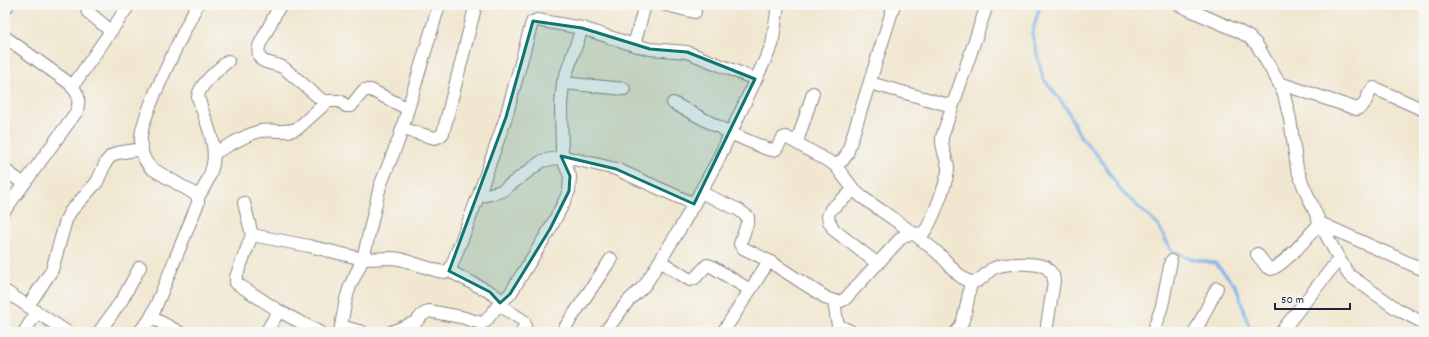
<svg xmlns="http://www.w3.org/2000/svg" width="1429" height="337" viewBox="0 0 1429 337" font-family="Dekko,sans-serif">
  <rect width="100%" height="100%" fill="#f6f6f2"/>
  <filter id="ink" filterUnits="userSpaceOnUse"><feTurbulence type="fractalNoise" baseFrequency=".025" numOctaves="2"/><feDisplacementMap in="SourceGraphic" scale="8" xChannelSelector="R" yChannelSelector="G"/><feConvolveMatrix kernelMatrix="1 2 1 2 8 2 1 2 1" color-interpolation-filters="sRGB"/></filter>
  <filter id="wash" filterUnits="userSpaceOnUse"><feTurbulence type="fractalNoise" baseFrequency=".012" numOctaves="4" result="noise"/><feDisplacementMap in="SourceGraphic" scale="16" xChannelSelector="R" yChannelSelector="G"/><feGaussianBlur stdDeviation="0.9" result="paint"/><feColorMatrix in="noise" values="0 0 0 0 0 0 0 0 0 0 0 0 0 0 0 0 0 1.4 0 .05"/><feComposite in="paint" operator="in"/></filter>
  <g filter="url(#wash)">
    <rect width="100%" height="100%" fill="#f1e7d0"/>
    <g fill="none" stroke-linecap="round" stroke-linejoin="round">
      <!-- stream -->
      <path stroke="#7fb3ec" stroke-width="3" d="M1040 5 1032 34 1043 78 1067 109 1080 136 1099 157 1121 191 1158 225 1171 250 1191 259 1215 263 1236 286 1251 332"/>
    </g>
  </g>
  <g filter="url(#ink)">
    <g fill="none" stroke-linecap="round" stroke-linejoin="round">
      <!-- minor casing -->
      <g stroke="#8a8486" stroke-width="14">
        <g id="minor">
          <path d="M86 5 88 12 111 31"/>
          <path d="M280 5 259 46C255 66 272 61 284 68L323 101H340L346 106H351L364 90H371L408 109"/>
          <path d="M666 5 695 12"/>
          <path d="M1179 5 1238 31 1249 37 1257 45 1279 83 1284 95 1290 119 1297 168 1303 185 1320 223 1339 259 1349 275 1397 309 1424 323"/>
          <path d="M5 9 8 5"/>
          <path d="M5 37 69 83C79 94 80 97 77 111L5 210"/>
          <path d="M634 45 645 5"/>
          <path d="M563 83 624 89"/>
          <path d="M870 83 952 106"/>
          <path d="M1279 83 1357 109C1369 104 1365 94 1374 88L1424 110"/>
          <path d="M72 87 129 5"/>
          <path d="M673 103 730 133 767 149 773 150 776 149 783 138 786 137 835 165 854 190 862 197C888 216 918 234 942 257 950 265 961 281 972 282 981 282 986 273 992 269 1004 262 1034 263 1046 267L1053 275 1054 281 1046 332"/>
          <path d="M403 129 435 138 440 136 443 133 475 8"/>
          <path d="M797 142 813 93"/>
          <path d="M214 153C229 146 244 135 260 131 272 129 287 134 298 128L328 101"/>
          <path d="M561 156 616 169 694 204"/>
          <path d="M835 165 843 160 847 154 894 5"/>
          <path d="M5 170 24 184"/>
          <path d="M854 190 831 209 828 216 829 221 834 230 878 264"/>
          <path d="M700 192 739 210 748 217V221L740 244 743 248 769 261 828 299 839 302 845 299 901 238 905 235 923 233C931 226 949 177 948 167 946 156 941 148 942 137L987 5"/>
          <path d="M198 197C226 156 211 139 198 97 199 84 219 69 228 61"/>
          <path d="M478 197 502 191 542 161 557 158 561 156 562 151 561 105 563 83 582 28 634 45 650 49 687 52 755 79"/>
          <path d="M244 203 252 235 236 277V283L279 311 319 332"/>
          <path d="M252 235 309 246 363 259 392 258 400 259 438 271 445 272 449 271 452 265 478 197 506 117 532 22 537 20 582 28"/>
          <path d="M1257 254 1267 267 1271 269C1286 264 1308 236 1320 223L1424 270"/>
          <path d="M660 261 690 280 695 278 707 265 711 266 750 290"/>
          <path d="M449 271 490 292 497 297 504 308 524 321 525 325 522 332"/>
          <path d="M5 291 67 332"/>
          <path d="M834 302 839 332"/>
          <path d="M28 306 52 270 66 220 70 212 97 182 106 162 111 156 117 153 142 149"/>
          <path d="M151 317 179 332"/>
          <path d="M838 325 852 332"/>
          <path d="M341 326 362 332"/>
          <path d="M24 332 37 312"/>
          <path d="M99 332 122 300 140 267"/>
          <path d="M139 332 149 321 154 311 198 203V197L195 194 151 168C143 160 140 148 141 137 142 123 149 109 154 96 167 65 182 35 197 5"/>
          <path d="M266 332 279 311"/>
          <path d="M340 332 346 299 350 286 363 259 380 186 399 139 439 5"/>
          <path d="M391 332 416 322 422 315 429 311 461 317 481 323 485 322 500 303 510 294 550 229 565 200 569 191 570 176 561 156"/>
          <path d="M562 332 611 259"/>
          <path d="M605 332 628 301 645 285 681 227 717 162 772 45 778 5"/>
          <path d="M723 332 769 261"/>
          <path d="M956 332C966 323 968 295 971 282"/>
          <path d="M1153 332 1162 306 1171 261"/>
          <path d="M1195 332 1217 288"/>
          <path d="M1281 332 1339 259"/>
        </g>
      </g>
      <!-- minor -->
      <use href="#minor" stroke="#fff" stroke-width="12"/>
    </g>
  </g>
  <!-- marked area -->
  <path fill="#0f766e" fill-opacity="0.2" stroke="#0f766e" stroke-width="3" stroke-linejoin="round" d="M533 21 582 28 650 49 687 52 755 79 694 204 616 169 561 156 570 176 569 191 550 229 510 294 500 303 490 292 449 271 506 117Z"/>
  <!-- margin -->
  <rect width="1429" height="337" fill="none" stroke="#f6f6f2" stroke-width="20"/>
  <!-- scale -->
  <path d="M1275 303v6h75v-6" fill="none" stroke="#22223b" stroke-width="2"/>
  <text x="1281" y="303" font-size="12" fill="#22223b" stroke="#f6f6f2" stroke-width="3" paint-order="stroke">50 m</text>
</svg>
